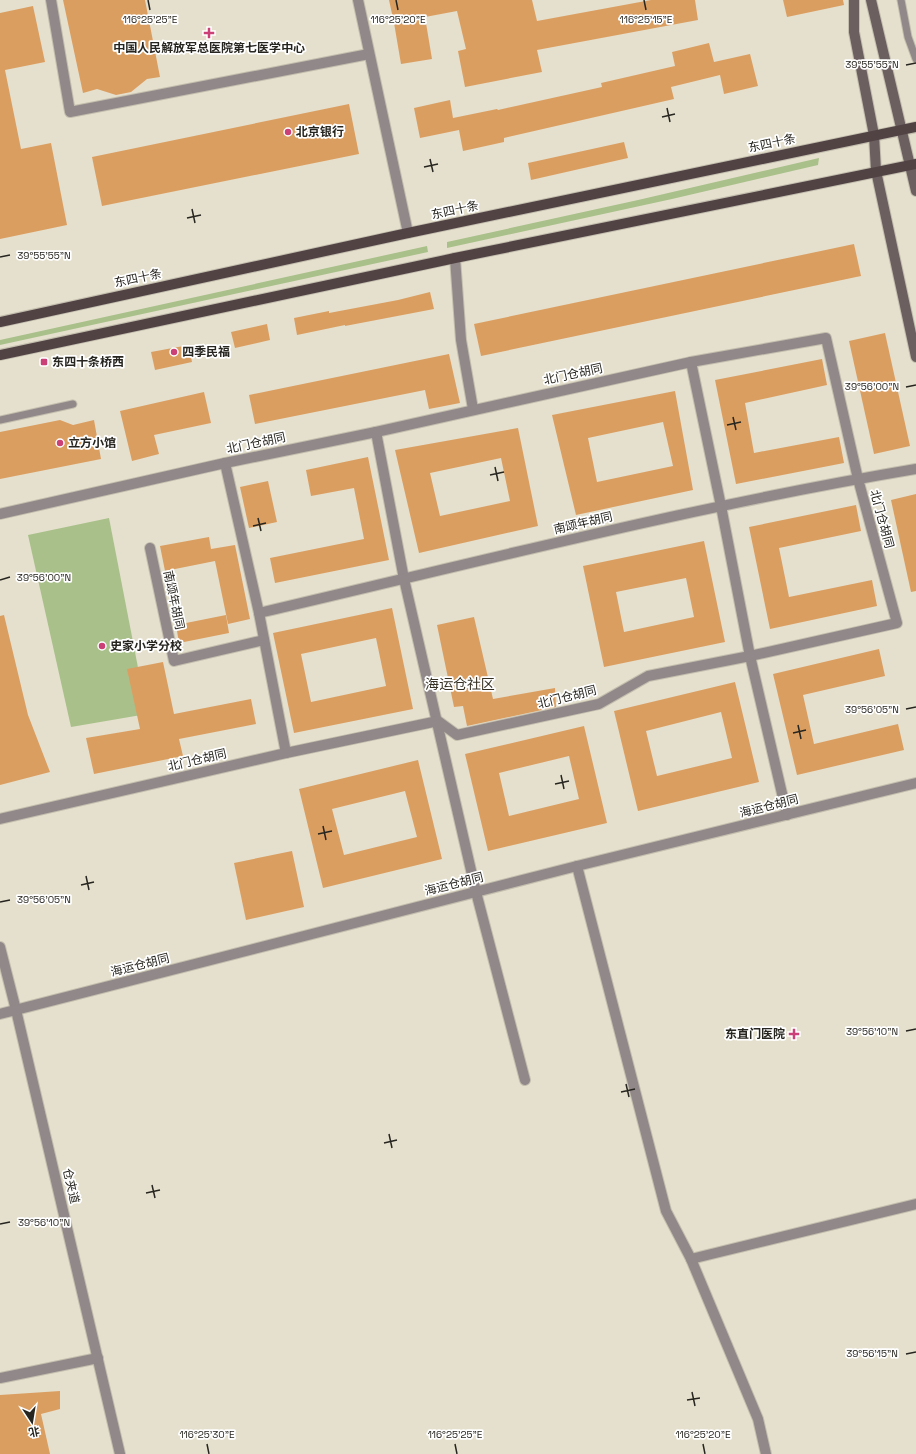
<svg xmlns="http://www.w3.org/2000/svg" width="916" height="1454" viewBox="0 0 916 1454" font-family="'Space Grotesk','Noto Sans SC',sans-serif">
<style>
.green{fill:#a9c08a}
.building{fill:#db9e61;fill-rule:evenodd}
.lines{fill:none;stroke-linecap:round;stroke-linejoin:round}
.lane-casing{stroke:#c3beae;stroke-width:9}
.street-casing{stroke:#c3beae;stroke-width:12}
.secondary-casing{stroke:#c3beae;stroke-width:12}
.primary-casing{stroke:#c3beae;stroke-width:12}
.lane{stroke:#918889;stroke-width:7}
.street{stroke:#918889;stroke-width:10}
.secondary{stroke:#6c5f60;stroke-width:10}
.primary{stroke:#514244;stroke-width:10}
.ticks{fill:none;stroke:#27251f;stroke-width:1.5}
.poi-dot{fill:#cb4076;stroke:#fff;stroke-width:1.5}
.labels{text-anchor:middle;stroke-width:3.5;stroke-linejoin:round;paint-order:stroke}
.poi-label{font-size:12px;font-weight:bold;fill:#27251f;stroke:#fff;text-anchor:start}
.street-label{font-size:12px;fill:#27251f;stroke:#fff}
.quarter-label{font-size:14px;fill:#353022;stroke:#fff}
.ticks-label{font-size:10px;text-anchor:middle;fill:#27251f;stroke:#fff;stroke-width:3.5;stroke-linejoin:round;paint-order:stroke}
</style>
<rect width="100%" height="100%" fill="#e5e0cd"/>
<g class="green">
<polygon points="819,158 818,165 672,199 447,248 447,242 638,200"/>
<polygon points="427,246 428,252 0,345 0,340"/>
<polygon points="109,518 147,714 71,727 28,535"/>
</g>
<g class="building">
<polygon points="63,0 145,0 160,77 147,79 131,92 116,95 97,89 83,93"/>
<polygon points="389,0 532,0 537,21 651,0 695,0 698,20 537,50 542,72 465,87 458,51 466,49 457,11 425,17 432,59 401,64 394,23"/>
<polygon points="783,0 843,0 844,5 787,17"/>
<polygon points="33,6 45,62 5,70 21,149 51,143 67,225 0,239 0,13"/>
<polygon points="709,43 714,62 750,54 758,86 724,94 720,75 671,87 674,99 504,138 504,142 463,151 459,130 420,138 414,108 450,100 453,118 497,109 498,110 602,87 601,83 675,66 672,52"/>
<polygon points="349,104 359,154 102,206 92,157"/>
<polygon points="624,142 628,158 531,180 528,163"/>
<polygon points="854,244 861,276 481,356 474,324"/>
<polygon points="430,292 434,309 345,326 345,325 297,335 294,318 329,311 329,313 398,300"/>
<polygon points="267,324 270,340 235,348 231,332"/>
<polygon points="885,333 910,446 874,454 849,341"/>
<polygon points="189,345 192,362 155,370 151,352"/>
<polygon points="449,354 460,403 429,409 425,390 255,424 249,395"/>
<polygon points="822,359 827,385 745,403 754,453 839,437 844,463 736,484 715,380"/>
<path d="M675,391L693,490L576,515L552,415ZM663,422L673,466L597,482L588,438Z"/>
<polygon points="204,392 211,423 154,435 159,454 132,461 120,411"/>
<polygon points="60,420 73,425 94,420 101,459 0,479 0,432"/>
<path d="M518,428L538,526L419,553L395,450ZM501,458L510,501L440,516L430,473Z"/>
<polygon points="368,457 389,560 275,583 270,558 364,539 354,488 311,496 306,470"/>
<polygon points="268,481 277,522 249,528 240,487"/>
<polygon points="916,494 916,591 911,592 891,500"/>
<polygon points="856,505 861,531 779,548 789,597 872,580 877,606 770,629 749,527"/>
<polygon points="209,537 211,549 235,545 250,619 228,624 215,561 165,571 160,546"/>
<path d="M704,541L725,642L604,667L583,566ZM686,578L694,617L624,632L616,592Z"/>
<path d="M392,608L413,709L294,733L273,633ZM376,638L386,686L311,702L301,654Z"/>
<polygon points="4,615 28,715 50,772 0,785 0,616"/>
<polygon points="226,615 229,633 179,643 176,625"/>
<polygon points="474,617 493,699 555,688 556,707 467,726 463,706 454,707 437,625"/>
<polygon points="879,649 885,676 803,695 814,744 898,724 904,750 797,775 773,674"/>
<polygon points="163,662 174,714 251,699 256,724 179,739 183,756 94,774 86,738 140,729 127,669"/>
<path d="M735,682L759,782L638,811L614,711ZM721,712L732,758L657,776L646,731Z"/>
<path d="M584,726L607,823L488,851L465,754ZM569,756L579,799L509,816L499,773Z"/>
<path d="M418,760L442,859L323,888L299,789ZM405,791L417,837L344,855L332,809Z"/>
<polygon points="292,851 304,907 246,920 234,863"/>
<polygon points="60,1391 60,1409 41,1414 50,1454 0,1454 0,1395"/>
</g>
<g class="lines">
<g class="lane-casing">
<g id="lane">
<polyline points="901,0 908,37 916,59"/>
<polyline points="0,420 73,404"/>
</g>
</g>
<g class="street-casing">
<g id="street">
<polyline points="51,0 70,112 369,54"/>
<polyline points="358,0 408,233"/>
<polyline points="455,258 461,340 473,409"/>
<polyline points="691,362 721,506 750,656 787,815"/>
<polyline points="376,432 404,579 476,892 525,1080"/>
<polyline points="225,463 259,613 286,753"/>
<polyline points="0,514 225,463 376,432 691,362 826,338 858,479 897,623 750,656 648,676 599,704 457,735 438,721 286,753 0,819"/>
<polyline points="150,548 174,661 264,640"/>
<path d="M259,613C477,562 695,506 916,469"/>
<polyline points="577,866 666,1211 691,1259 758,1419 766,1454"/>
<polyline points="0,947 16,1010 120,1454"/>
<polyline points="0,1014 577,866 916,783"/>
<polyline points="691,1259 916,1204"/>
<polyline points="0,1378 98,1358"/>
</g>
</g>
<g class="secondary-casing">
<g id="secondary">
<polyline points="854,0 854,32 874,135 876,171 916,357"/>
<polyline points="871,0 916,191"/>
</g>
</g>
<g class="primary-casing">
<g id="primary">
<polyline points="0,322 408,233 916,127"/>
<polyline points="0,355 455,258 916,164"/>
</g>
</g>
<use href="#lane" class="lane"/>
<use href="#street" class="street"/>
<use href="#secondary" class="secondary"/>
<use href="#primary" class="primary"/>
</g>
<path class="ticks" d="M148,0L150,10M396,0L398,10M644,0L646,10M906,65L916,63M667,108L670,122M662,117L675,114M430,159L433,172M424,167L438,164M192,209L195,223M187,218L201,215M0,257L10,255M906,387L916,385M733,417L736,430M727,425L741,422M495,467L498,481M490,475L504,472M258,518L261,531M253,526L266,523M0,580L10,577M906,709L916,707M798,725L801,739M793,733L806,730M561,775L564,789M555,784L569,781M323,826L326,840M318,834L332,831M86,876L89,890M81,885L94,882M0,902L10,900M906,1031L916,1029M626,1084L629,1097M621,1092L635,1089M389,1134L392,1148M384,1143L397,1140M152,1185L155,1198M146,1193L160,1190M0,1224L10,1222M906,1354L916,1352M692,1392L695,1406M687,1400L700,1398M207,1444L209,1454M455,1444L457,1454M703,1444L705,1454"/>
<g class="poi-dot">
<path d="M207 27h4v4h4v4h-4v4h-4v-4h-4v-4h4z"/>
<circle cx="288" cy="132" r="4"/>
<circle cx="174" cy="352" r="4"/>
<rect x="40" y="358" width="8" height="8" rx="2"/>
<circle cx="60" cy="443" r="4"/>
<circle cx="102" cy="646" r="4"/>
<path d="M792 1028h4v4h4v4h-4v4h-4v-4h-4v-4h4z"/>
</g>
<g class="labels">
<g class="poi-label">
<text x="209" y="52" text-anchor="middle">中国人民解放军总医院第七医学中心</text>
<text x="296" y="136">北京银行</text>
<text x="182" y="356">四季民福</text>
<text x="52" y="366">东四十条桥西</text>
<text x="68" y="447">立方小馆</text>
<text x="110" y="650">史家小学分校</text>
<text x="785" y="1038" text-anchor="end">东直门医院</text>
</g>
<g class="street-label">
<text transform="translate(772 143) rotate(-12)" y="4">东四十条</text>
<text transform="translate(455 210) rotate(-12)" y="4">东四十条</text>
<text transform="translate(138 278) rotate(-12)" y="4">东四十条</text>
<text transform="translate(573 374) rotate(-12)" y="4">北门仓胡同</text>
<text transform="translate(256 443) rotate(-12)" y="4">北门仓胡同</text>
<text transform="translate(882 519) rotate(75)" y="4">北门仓胡同</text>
<text transform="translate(583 523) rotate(-13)" y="4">南颂年胡同</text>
<text transform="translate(174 600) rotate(78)" y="4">南颂年胡同</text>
<text transform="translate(567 697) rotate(-14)" y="4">北门仓胡同</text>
<text transform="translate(197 760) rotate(-13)" y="4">北门仓胡同</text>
<text transform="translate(769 806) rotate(-14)" y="4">海运仓胡同</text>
<text transform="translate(454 884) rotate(-14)" y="4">海运仓胡同</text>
<text transform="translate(140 965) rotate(-14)" y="4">海运仓胡同</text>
<text transform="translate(71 1186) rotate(77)" y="4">仓夹道</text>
</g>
<g class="quarter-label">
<text x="460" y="689">海运仓社区</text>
</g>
</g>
<g class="ticks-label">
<text x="150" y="23">116°25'25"E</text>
<text x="398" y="23">116°25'20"E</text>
<text x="646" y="23">116°25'15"E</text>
<text x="872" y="68">39°55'55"N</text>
<text x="44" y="259">39°55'55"N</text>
<text x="872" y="390">39°56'00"N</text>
<text x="44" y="581">39°56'00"N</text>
<text x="872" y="713">39°56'05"N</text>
<text x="44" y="903">39°56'05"N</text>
<text x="872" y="1035">39°56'10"N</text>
<text x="44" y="1226">39°56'10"N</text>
<text x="872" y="1357">39°56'15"N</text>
<text x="207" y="1438">116°25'30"E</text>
<text x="455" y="1438">116°25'25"E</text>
<text x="703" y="1438">116°25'20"E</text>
</g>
<g transform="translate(32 1422) rotate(168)" stroke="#ffffff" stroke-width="3" paint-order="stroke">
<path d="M0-3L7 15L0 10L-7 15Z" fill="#27251f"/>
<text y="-6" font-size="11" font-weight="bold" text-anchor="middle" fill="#27251f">北</text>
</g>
</svg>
